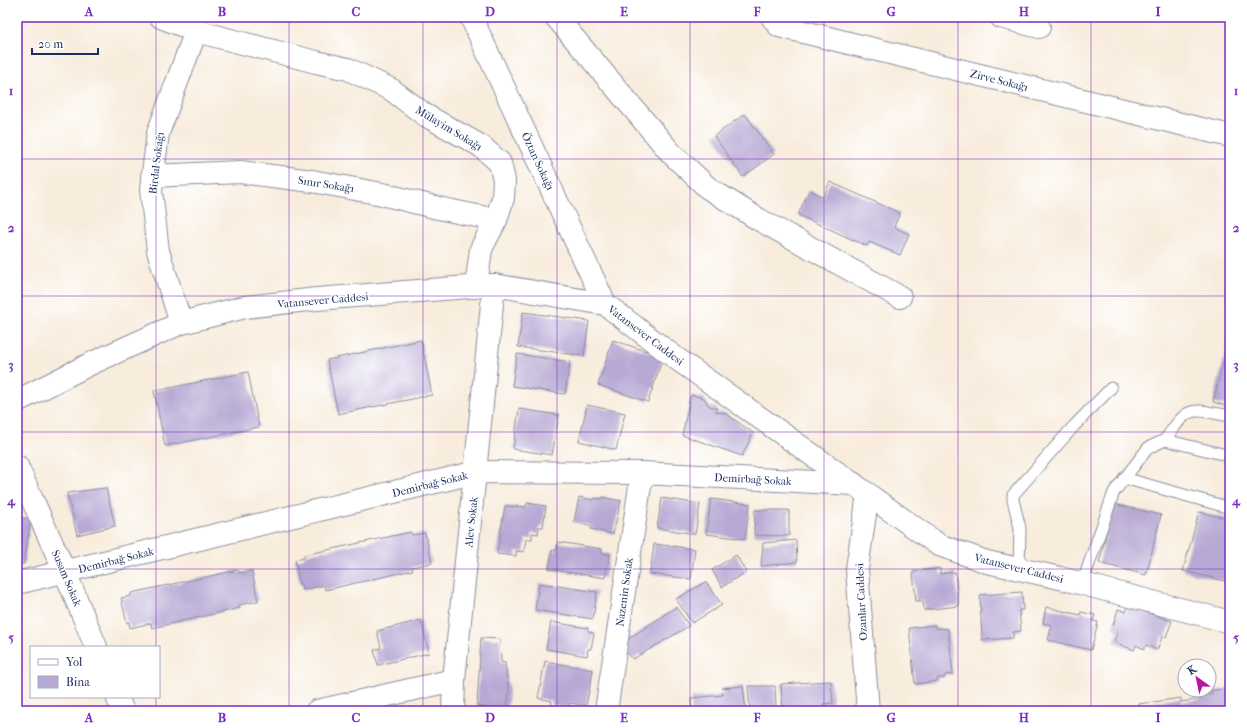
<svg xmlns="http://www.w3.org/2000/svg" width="1247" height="728" viewBox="0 0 1247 728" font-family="'IM FELL French Canon',serif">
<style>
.building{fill:#b7a9d4}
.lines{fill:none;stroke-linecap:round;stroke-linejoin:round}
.lane-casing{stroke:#8a8e9d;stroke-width:13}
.street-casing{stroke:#8a8e9d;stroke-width:24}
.secondary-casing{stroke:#8a8e9d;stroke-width:24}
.lane{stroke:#fff;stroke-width:11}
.street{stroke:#fff;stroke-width:22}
.secondary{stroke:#fff;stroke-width:22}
.grid{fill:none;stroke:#7b2cbf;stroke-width:1;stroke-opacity:0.55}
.labels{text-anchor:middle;stroke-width:3;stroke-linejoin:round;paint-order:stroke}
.street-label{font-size:11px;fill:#1b2f5e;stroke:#fff}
.neatline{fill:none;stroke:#7b2cbf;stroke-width:1.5}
.grid-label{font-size:13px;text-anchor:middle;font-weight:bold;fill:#7b2cbf}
</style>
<rect width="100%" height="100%" fill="#fff"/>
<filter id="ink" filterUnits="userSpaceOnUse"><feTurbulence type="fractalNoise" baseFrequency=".025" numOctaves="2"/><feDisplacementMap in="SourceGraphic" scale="8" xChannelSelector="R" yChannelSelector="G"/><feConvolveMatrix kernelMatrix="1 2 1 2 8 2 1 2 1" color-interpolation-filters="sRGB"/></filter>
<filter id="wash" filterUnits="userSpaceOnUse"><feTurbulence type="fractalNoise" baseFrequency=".012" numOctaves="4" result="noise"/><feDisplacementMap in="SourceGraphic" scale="16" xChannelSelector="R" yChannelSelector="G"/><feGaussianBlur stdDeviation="0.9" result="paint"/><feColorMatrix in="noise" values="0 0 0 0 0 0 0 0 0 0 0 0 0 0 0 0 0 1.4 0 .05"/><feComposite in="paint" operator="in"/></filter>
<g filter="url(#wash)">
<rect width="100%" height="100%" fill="#f8ecdc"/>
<g id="blocks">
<g class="building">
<polygon points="745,114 774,154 743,177 714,136"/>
<polygon points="830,182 900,213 894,227 909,234 900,255 869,242 867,246 798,215 809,190 823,197"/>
<polygon points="523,312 589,321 584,356 518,347"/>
<polygon points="421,340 432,395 338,414 327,360"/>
<polygon points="613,340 663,357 648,402 598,385"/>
<polygon points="1228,343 1230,343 1230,407 1213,402"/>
<polygon points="517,354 570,362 565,394 512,386"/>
<polygon points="248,372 259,427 165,446 154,391"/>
<polygon points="691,395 704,398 709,406 717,408 716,412 725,413 753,433 742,456 682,435"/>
<polygon points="587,405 625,413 616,450 579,441"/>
<polygon points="519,409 559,415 552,455 513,449"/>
<polygon points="106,488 115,526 77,535 67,493"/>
<polygon points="579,497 594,500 594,498 602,499 602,497 621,501 613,534 591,529 592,526 574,522"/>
<polygon points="662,498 700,504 695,534 657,528"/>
<polygon points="711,499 750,504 745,539 706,534"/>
<polygon points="527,503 546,506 543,527 539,527 538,534 532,533 532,539 526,539 524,552 516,551 516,556 497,554 505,506 526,507"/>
<polygon points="1114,504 1161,515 1146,575 1099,563"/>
<polygon points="755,510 789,510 789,536 754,535"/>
<polygon points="1199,512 1230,519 1230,582 1183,571"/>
<polygon points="17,517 31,519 24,564 17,563"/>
<polygon points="411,532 412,535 425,533 432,563 412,567 413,570 325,590 324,585 303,590 302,585 300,585 295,560 304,558 304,555"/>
<polygon points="796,540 797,562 761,566 763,543"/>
<polygon points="558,542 602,549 602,553 610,554 605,578 549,569 552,550 556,551"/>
<polygon points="654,544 695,549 691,579 650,574"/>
<polygon points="736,555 746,572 722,587 712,570"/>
<polygon points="940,568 940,574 955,572 959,606 924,610 923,601 916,601 913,572"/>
<polygon points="238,570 239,573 252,571 258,601 239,605 240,608 152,628 151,623 130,628 129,622 127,623 121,598 131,596 131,593"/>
<polygon points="706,582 722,605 692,623 676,599"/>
<polygon points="539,583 597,592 593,619 535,610"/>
<polygon points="1022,592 1023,610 1019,610 1021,631 1013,632 1013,638 982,640 980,595"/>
<polygon points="1128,606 1172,621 1166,637 1162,637 1157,650 1146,645 1144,649 1136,645 1134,650 1114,642 1118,631 1113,626 1118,609 1126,612"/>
<polygon points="676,607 689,626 633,659 619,645"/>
<polygon points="1046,607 1080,615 1081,612 1095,615 1093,621 1098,622 1091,650 1048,640 1052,625 1043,623"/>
<polygon points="421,620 429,653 378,665 374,650 381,648 377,631"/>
<polygon points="551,622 588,628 588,631 594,633 591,649 588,649 587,656 546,649"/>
<polygon points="935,625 935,628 948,629 953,674 945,675 944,678 938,678 937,681 915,684 909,628"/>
<polygon points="481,638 500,639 501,662 505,663 509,691 507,711 477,706"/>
<polygon points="545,661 593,670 586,706 570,703 569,708 551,705 552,701 538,698"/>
<polygon points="831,681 833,703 823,704 823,711 783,711 781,684"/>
<polygon points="743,686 746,711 692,711 691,698 723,695 722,688"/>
<polygon points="748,686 775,686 776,706 769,707 769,711 750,711"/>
<polygon points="1230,688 1230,711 1140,711 1139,704 1181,698 1181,702 1202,699 1201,696 1212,694 1211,691"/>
</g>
</g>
</g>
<g filter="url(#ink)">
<use href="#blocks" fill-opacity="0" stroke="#8a8e9d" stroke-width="1"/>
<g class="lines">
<g class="lane-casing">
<g id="lane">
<path d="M1165,440C1190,404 1189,409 1230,416"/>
<polyline points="1124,478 1230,508"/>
<polyline points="1019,569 1020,528 1013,500 1013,495 1074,426 1111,388"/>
<polyline points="1082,584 1114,492 1148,448 1165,440 1230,456"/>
</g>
</g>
<g class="street-casing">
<g id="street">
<polyline points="161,17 196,31 316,62 348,69 392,90 425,115 481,146 500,163 504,180 503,198 496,220 481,249 476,287"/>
<polyline points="556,17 671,153 708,188 758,219 900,297"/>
<polyline points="772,17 779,26 1230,136"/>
<polyline points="1001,17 1039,27"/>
<polyline points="152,176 240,172 312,181 382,194 438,208 496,220"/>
<polyline points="181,323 158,251 151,190 158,133 196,31"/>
<polyline points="17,466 65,572 96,647"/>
<polyline points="17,583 477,472 642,473 854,484"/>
<polyline points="117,697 123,711"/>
<polyline points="317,711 454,680"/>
<polyline points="453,711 454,680 494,285"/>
<polyline points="606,711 642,473"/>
</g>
</g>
<g class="secondary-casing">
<g id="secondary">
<polyline points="471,17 605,304"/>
<polyline points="17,401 90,364 181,323 245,307 317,299 494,285 605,304 673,356 939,545 987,562 1060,578 1230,622"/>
<polyline points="868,494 857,569 868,711"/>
</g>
</g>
<use href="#lane" class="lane"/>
<use href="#street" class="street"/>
<use href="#secondary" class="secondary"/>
</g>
</g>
<path class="grid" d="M156,17V647M289,17V711M423,17V711M557,17V711M690,17V711M824,17V711M958,17V711M1091,17V711M17,159H1230M17,296H1230M17,432H1230M17,569H1230M156,697V711"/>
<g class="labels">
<g class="street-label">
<text transform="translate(999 80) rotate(14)" y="4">Zirve Sokağı</text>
<text transform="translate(449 128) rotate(31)" y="4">Mülayim Sokağı</text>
<text transform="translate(538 161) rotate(65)" y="4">Öztan Sokağı</text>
<text transform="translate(156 163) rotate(-83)" y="4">Birdal Sokağı</text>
<text transform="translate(326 184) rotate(9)" y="4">Sınır Sokağı</text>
<text transform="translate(323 300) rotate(-5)" y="4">Vatansever Caddesi</text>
<text transform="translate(646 335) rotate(37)" y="4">Vatansever Caddesi</text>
<text transform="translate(753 479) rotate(3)" y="4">Demirbağ Sokak</text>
<text transform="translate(430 484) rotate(-14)" y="4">Demirbağ Sokak</text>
<text transform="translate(471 522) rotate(-84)" y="4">Alev Sokak</text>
<text transform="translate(116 560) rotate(-14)" y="4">Demirbağ Sokak</text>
<text transform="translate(1019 568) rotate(14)" y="4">Vatansever Caddesi</text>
<text transform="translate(67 578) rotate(67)" y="4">Susam Sokak</text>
<text transform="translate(624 592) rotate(-82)" y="4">Nazenin Sokak</text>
<text transform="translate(861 602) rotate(-93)" y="4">Ozanlar Caddesi</text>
</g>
</g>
<rect width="1247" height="728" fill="none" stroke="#fff" stroke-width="44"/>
<rect x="30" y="646" width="130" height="52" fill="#ffffff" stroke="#a4acbf"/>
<rect x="38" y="659" width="20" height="6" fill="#ffffff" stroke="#a4acbf"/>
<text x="66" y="666" font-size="12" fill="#1b2f5e">Yol</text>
<rect x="38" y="676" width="20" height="12" fill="#b7a9d4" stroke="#a4acbf"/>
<text x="66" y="686" font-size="12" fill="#1b2f5e">Bina</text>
<g transform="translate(1197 678) rotate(327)"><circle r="19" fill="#ffffff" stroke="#a4acbf"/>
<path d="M0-3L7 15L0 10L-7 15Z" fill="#b5179e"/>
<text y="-6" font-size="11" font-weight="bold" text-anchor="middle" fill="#1b2f5e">K</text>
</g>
<path d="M32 48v6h66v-6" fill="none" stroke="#1b2f5e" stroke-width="2"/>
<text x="38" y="48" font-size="12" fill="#1b2f5e" stroke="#ffffff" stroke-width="3" paint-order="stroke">20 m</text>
<rect x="22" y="22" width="1203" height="684" class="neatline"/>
<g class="grid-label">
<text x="89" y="16">A</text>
<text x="222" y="16">B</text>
<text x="356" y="16">C</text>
<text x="490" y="16">D</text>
<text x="624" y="16">E</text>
<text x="757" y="16">F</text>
<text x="891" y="16">G</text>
<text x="1024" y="16">H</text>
<text x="1158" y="16">I</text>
<text x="11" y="95">1</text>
<text x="1236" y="95">1</text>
<text x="11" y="232">2</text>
<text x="1236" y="232">2</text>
<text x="11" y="369">3</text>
<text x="1236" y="369">3</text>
<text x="11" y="505">4</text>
<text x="1236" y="505">4</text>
<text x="11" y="642">5</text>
<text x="1236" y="642">5</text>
<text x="89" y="722">A</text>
<text x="222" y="722">B</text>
<text x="356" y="722">C</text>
<text x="490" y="722">D</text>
<text x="624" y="722">E</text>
<text x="757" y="722">F</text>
<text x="891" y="722">G</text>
<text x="1024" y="722">H</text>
<text x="1158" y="722">I</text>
</g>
</svg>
